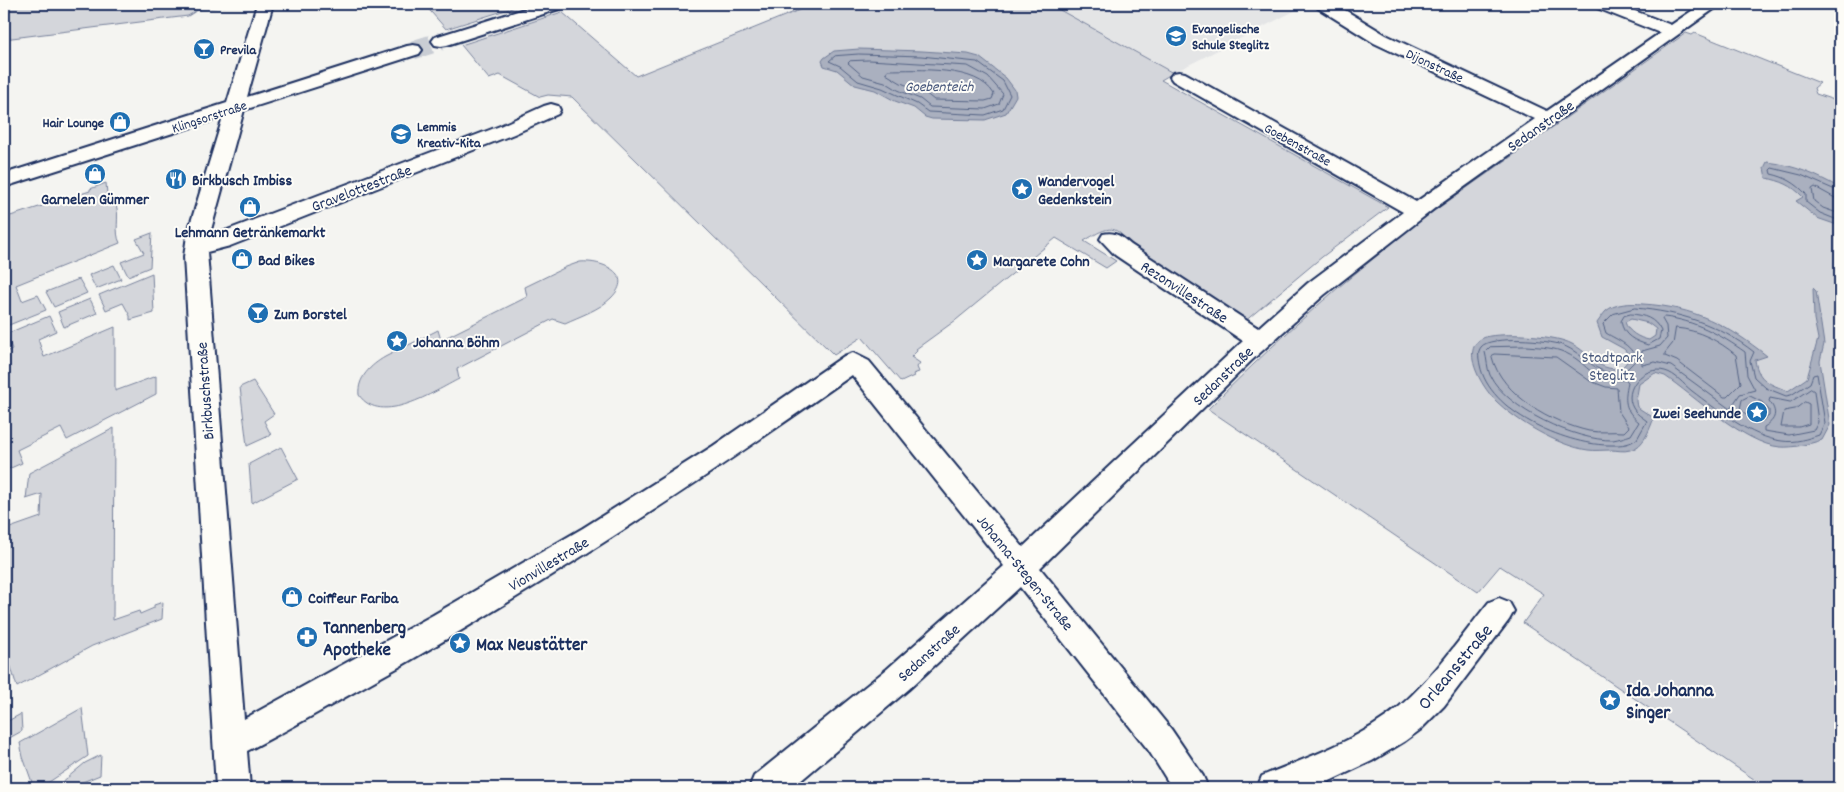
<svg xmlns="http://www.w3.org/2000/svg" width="1844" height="792" viewBox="0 0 1844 792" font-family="Dekko,sans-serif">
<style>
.built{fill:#e4e5e6}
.green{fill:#d4d6db;stroke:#78829c}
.water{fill:#aab0bf;stroke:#717c98;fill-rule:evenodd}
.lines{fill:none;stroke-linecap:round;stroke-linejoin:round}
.shore{stroke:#546385;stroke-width:1}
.minor-tunnel{stroke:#c9cdd4;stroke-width:19;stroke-dasharray:19 9;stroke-linecap:butt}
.minor-casing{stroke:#1b2f5e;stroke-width:4}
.minor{fill:#fdfcf7;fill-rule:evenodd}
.labels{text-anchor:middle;stroke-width:4;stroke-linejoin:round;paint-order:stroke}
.far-poi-label{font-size:14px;font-weight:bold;fill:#1b2f5e;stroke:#fdfcf7;text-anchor:start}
.far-street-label{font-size:14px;fill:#1b2f5e;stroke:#fdfcf7}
.far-water-label{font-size:15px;font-style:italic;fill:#46567b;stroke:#fdfcf7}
.street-label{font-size:16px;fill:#1b2f5e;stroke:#fdfcf7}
.poi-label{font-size:16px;font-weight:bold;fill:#1b2f5e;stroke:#fdfcf7;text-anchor:start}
.park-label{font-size:16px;fill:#49597d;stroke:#fdfcf7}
.near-poi-label{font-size:19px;font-weight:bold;fill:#1b2f5e;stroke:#fdfcf7;text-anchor:start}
.near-street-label{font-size:19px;fill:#1b2f5e;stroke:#fdfcf7}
</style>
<rect width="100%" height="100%" fill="#f4f4f1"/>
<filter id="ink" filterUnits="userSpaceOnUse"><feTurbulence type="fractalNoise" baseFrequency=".02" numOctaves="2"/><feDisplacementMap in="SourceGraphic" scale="10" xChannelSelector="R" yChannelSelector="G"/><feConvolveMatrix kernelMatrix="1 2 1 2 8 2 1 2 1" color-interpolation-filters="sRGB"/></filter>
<g filter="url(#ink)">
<polygon class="built" points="1049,4 1308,4 1173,73"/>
<g class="green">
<polygon points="4,4 236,4 199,9 188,16 4,39"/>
<polygon points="424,4 525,4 446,29"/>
<path d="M814,4H1049L1173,73L1161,80L1388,207L1322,257L1244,322L1129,246C1116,220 1104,229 1084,241L1116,261L1106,268L1056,238L956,320L916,349L917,351L911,357L920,363L917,367L919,372L913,374L914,376L901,382L862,337L834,355L572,97L548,95L540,97L500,75L489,79L461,45L562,12L636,76Z"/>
<path d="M1686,33L1692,35L1695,33L1820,83L1814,88L1816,94L1840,102V788H1767L1523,623L1544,594L1500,566L1478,592L1208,409C1265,352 1324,297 1388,247L1386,245Z"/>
<path d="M106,183L107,194L112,206L116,204C120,217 114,232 120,243L16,285L22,301L38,295L46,310L4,327V218L90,191V189Z"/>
<polygon points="152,233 150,267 128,276 121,262 144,253 136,239"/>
<path d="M580,262C602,260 636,274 611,298C599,310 580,316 565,323L553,319L457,369L459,379C435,391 381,427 359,395C357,378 371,365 385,357L438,330L441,340L527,297L525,287L566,267Z"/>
<polygon points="114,265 121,279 96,289 89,275"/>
<polygon points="152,273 154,313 130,320 130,316 123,303 106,310 99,295"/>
<polygon points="79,279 87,293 54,307 46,292"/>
<polygon points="90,299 97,313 64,327 58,312"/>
<polygon points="49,316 56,331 38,339 44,357 115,327 115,391 156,376 156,394 67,440 61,428 17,450 22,463 4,471 4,374 7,372 4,363 4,353 12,349 6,334"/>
<polygon points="253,381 274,414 264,421 271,435 247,446 240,387"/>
<polygon points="114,428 113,620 139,611 140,614 154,608 154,605 163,602 162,619 92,646 17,687 6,651 4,651 4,530 41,517 42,494 26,499 29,473"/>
<polygon points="281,447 298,479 252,503 249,464"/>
<polygon points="82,708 88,756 40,788 34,788 23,757 20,743"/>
<polygon points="21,714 22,731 4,741 4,723"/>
<polygon points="101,755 100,775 80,783 79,788 55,788 85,763"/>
</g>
<g class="water">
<polygon points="859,49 922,51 968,54 979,57 1006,78 1015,90 1016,96 1006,113 985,120 932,119 925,117 914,108 895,101 875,90 855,85 837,70 824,66 822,61 824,58 834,51"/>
<path d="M1767,162C1794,165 1817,175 1840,188V226L1817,218L1796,201L1803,197C1792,185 1781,181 1766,178L1764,168Z"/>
<path d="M1813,288L1816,291L1824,344L1820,361L1830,425L1822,440C1809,444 1794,448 1780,447C1745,444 1694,396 1665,376L1655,373L1639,384L1636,401L1637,407L1654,418C1649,430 1644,447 1630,450C1624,452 1616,450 1611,450C1603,450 1595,451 1588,450C1558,446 1516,421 1495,400C1481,386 1455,342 1490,336C1508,333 1556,335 1572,344C1592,354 1594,370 1621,369L1631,357L1624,349L1602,337L1597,323C1600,319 1603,314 1606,311C1615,303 1632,303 1643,304C1694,307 1728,325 1767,356L1755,360C1758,381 1770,384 1788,391L1807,378L1818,339L1814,319ZM1631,319L1648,323L1656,329L1655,336L1649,340C1639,338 1628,332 1625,322Z"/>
</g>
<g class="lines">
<g class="shore">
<polygon points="859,54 921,56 977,62 1003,81 1010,95 1003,109 985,115 928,112 917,104 882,88 858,81 840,66 829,61 835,56"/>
<polygon points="869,60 968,66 988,77 1003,94 999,104 985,109 930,107 920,99 898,90 885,82 863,76 848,63 850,61"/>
<path d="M888,70C918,70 977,65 994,94L992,99L985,101L934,100L924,92L901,83L886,74Z"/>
<path d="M1840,192L1801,175L1772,168L1770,170L1771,174C1785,177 1796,183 1806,194V202L1820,213L1840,221"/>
<polyline points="1840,198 1835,198 1815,187 1812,189 1814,201 1823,208 1840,214"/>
<path d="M1635,308C1680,312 1718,324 1754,352L1750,361L1754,377L1766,388L1786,396L1791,395L1810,383L1813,375L1817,374L1825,423L1819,435C1807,439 1795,443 1782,441C1752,438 1716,409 1692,391C1683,384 1676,374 1665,371C1644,365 1622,389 1633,408C1636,414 1642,417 1647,421L1637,439C1627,446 1618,445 1607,445C1565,444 1489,412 1480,365C1479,359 1477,352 1481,347C1490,335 1549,340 1562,345C1586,354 1593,375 1622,374L1635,361C1635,346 1617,340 1606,333L1603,324L1613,314Z"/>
<path d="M1631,314C1644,315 1655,318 1661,331L1659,339L1648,345C1635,341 1623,336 1621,321L1624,316Z"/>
<path d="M1664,317C1694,320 1721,335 1745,352L1747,375L1755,390L1740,394L1730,409L1671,366L1655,362L1642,365V351L1660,346L1667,338L1666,326L1662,319Z"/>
<path d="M1676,328C1699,330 1719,341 1736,355L1741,383L1727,397H1724L1677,361L1665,356V353L1673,343Z"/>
<path d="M1526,346C1537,347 1550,347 1561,351C1591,362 1585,381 1626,380L1628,382C1624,400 1624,410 1639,422L1631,435C1625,437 1619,439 1613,440C1576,441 1506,409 1490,375C1487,368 1487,359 1485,352L1490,347Z"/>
<path d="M1494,354L1556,357L1590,381L1606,387L1617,388L1619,412L1629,427L1624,432C1613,431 1600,433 1589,431C1553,423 1501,395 1492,357Z"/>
<path d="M1811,389L1814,391L1818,422L1814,430L1789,435L1764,431V427C1776,420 1778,412 1769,401L1770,398L1790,402Z"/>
<polygon points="1750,396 1762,402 1769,410 1769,416 1764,420 1753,420 1740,409 1742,400"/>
<polygon points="1805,402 1809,404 1809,424 1799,427 1781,427 1784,411 1795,409"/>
</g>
<polyline class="minor-tunnel" points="413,50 441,41"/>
<g class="minor-casing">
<g id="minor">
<path d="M257,4H273L247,97L407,46L413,45L419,46L422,50L419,54L244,110L209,237L500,126L544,106L551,104L558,106L560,110L558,114L514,134L230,246L207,252L244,719L433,615L583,528L713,446L844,356L853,353L869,361L1023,547L1243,341L1115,255L1100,239L1103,234C1116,231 1122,237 1131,245L1258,328L1308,283L1403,212L1173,81L1170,77L1173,73L1179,72L1185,73L1416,202L1535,119L1374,43L1318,8L1316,4H1335L1386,35L1547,111L1660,33L1597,8L1595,4H1617L1671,25L1702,4H1721L1435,208L1324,295L1251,361L1040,568L1171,729L1203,776L1208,788H1172L1149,751L1020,587L909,689L792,788H749L754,776L887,669L1004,566L852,375C705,479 555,577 399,667C348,695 298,725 247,751L250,788H216L184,257L187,235L223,117L4,187V174L227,103Z"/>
<polygon points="540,4 564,4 562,8 447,45 441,46 435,45 432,41 435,37"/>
<path d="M1499,598L1509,602L1514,611L1509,620L1444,706L1420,730L1405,741L1372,761L1315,788H1257L1262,776C1309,757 1359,740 1399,707C1434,677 1460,638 1489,602Z"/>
</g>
</g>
<use href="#minor" class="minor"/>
</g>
</g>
<defs>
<g id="school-disc" transform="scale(1.125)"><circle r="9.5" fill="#1f6fb2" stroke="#fdfcf7"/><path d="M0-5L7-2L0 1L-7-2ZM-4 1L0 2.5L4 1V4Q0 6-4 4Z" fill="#fff"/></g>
<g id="bar-disc" transform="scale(1.125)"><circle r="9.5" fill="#1f6fb2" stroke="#fdfcf7"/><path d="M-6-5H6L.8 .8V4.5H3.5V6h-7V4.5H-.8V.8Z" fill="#fff"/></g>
<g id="shop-disc" transform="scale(1.125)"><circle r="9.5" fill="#1f6fb2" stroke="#fdfcf7"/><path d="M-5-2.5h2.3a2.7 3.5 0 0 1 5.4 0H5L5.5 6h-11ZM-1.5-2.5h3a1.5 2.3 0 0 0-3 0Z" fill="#fff"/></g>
<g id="restaurant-disc" transform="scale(1.125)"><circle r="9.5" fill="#1f6fb2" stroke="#fdfcf7"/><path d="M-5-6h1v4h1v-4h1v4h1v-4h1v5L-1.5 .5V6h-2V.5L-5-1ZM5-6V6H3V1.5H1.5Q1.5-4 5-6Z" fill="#fff"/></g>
<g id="sight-disc" transform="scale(1.125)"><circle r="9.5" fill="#1f6fb2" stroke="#fdfcf7"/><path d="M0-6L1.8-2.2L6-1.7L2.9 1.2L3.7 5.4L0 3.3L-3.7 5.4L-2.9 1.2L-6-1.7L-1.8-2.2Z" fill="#fff"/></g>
<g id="pharmacy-disc" transform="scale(1.125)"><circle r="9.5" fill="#1f6fb2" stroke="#fdfcf7"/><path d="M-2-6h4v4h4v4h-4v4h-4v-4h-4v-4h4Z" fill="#fff"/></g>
</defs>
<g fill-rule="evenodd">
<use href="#school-disc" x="1176" y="36"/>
<use href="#bar-disc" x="204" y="49"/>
<use href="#shop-disc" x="120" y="122"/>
<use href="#school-disc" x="401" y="134"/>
<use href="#shop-disc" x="95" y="174"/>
<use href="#restaurant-disc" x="176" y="179"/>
<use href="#sight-disc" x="1022" y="189"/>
<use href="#shop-disc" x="250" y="207"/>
<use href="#shop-disc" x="242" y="259"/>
<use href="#sight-disc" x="977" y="260"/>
<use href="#bar-disc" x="258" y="313"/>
<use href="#sight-disc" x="397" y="341"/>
<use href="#sight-disc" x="1757" y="412"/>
<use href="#shop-disc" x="292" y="597"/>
<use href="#pharmacy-disc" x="307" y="637"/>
<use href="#sight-disc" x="460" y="643"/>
<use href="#sight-disc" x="1610" y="700"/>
</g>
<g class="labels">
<g class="far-poi-label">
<text x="1192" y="33">Evangelische<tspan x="1192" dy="16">Schule Steglitz</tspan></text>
<text x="220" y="54">Previla</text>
<text x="104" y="127" text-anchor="end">Hair Lounge</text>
<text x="417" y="131">Lemmis<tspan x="417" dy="16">Kreativ-Kita</tspan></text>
</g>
<g class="far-street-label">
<text transform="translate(1435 65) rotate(25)" y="5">Dijonstraße</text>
<text transform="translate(209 116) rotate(-18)" y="5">Klingsorstraße</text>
<text transform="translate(1298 144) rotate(29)" y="5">Goebenstraße</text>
</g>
<g class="far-water-label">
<text x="939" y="91">Goebenteich</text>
</g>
<g class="street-label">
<text transform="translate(1540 125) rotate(-35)" y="6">Sedanstraße</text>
<text transform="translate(361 187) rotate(-21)" y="6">Gravelottestraße</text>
<text transform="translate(1185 291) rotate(33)" y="6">Rezonvillestraße</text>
<text transform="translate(1222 375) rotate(-44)" y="6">Sedanstraße</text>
<text transform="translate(204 391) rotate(-94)" y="6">Birkbuschstraße</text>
<text transform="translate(548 563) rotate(-31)" y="6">Vionvillestraße</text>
<text transform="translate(1026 572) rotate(51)" y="6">Johanna-Stegen-Straße</text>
<text transform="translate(928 652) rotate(-42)" y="6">Sedanstraße</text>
</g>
<g class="poi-label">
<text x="192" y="185">Birkbusch Imbiss</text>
<text x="1038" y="186">Wandervogel<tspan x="1038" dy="18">Gedenkstein</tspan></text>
<text x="95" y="204" text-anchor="middle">Garnelen Gümmer</text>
<text x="250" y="237" text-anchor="middle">Lehmann Getränkemarkt</text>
<text x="258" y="265">Bad Bikes</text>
<text x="993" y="266">Margarete Cohn</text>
<text x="274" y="319">Zum Borstel</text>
<text x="413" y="347">Johanna Böhm</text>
<text x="1741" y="418" text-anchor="end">Zwei Seehunde</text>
<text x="308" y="603">Coiffeur Fariba</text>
</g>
<g class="park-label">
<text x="1612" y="362">Stadtpark<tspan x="1612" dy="18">Steglitz</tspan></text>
</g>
<g class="near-poi-label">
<text x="323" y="633">Tannenberg<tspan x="323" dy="22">Apotheke</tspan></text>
<text x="476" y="650">Max Neustätter</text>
<text x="1626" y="696">Ida Johanna<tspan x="1626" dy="22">Singer</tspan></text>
</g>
<g class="near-street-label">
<text transform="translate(1454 666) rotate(-50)" y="7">Orleansstraße</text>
</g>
</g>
<rect width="1844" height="792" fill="none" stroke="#fdfcf7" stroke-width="20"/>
<rect x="10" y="10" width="1824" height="772" fill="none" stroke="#1b2f5e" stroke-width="2" filter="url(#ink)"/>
</svg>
